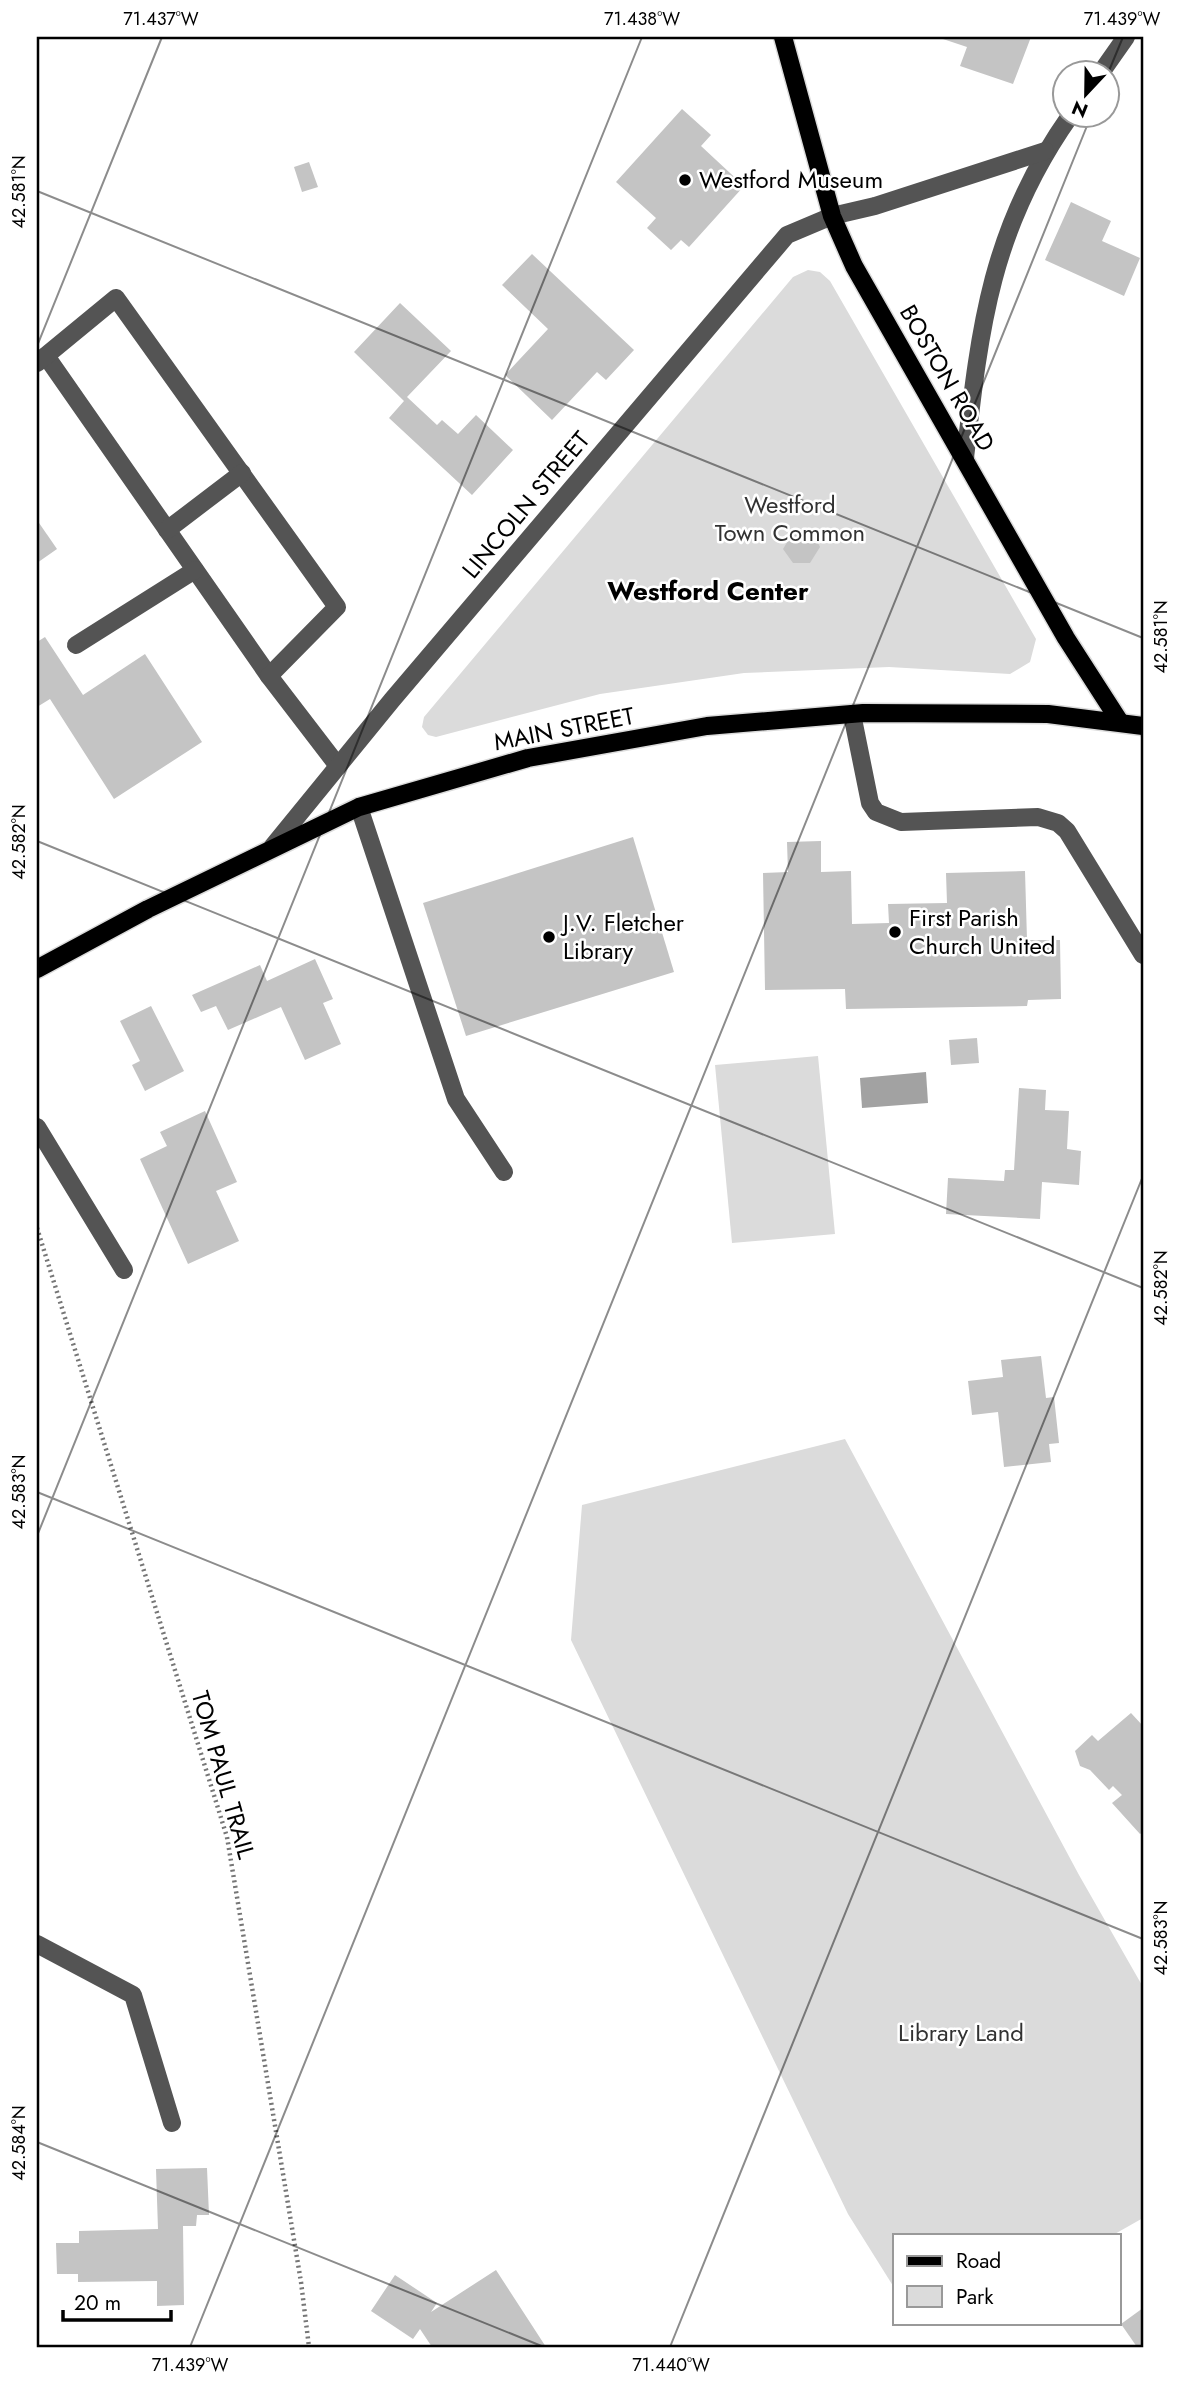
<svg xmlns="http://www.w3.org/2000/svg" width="1180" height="2384" viewBox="0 0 1180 2384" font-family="Jost,sans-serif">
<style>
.green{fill:#dbdbdb}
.water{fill:#a2a2a2}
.building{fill:#c4c4c4}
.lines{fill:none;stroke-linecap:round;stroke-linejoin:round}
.major-casing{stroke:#dbdbdb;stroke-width:21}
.path{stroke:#767676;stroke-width:4.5;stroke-dasharray:2 3.5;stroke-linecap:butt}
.minor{stroke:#545454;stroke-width:18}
.major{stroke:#000;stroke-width:18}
.ticks{fill:none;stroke:#000;stroke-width:2;stroke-opacity:0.45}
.poi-dot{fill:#000;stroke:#fff;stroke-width:2.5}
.labels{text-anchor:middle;stroke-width:5;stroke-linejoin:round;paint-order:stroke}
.poi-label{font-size:24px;fill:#000;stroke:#fff;text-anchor:start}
.street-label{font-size:24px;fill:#000;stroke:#fff}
.park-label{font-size:24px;fill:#323232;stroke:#fff}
.neighbourhood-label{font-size:26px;font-weight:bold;fill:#000;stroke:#fff}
.neatline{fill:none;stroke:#000;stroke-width:2.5}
.ticks-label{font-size:18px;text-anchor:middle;fill:#000}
</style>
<rect width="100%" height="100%" fill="#fff"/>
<g class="green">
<polygon points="808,270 820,272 830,281 1036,639 1030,662 1010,674 889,667 744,673 600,694 436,737 428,735 422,727 424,717 793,277"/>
<polygon points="818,1056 835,1234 732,1243 715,1065"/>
<polygon points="845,1439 1079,1875 1143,1987 1143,2218 1113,2235 895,2235 895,2289 848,2214 571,1640 582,1505"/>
</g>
<polygon class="water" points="926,1072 928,1103 862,1108 860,1078"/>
<g class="building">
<polygon points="937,37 1031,37 1013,84 960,66 967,47"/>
<polygon points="682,109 711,135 701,146 744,186 689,247 681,240 671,250 647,228 656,218 616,182"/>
<polygon points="309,162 318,187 302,192 294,167"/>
<polygon points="1071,202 1111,221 1102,241 1140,258 1124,296 1045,260"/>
<polygon points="532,254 634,350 606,380 597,372 552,420 505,375 548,329 502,285"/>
<polygon points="400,303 451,351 407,397 437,425 442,420 458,434 476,415 513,450 472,495 389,418 404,401 354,352"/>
<polygon points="37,520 57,549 37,563"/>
<polygon points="794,531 812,531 820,547 810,563 793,563 783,549"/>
<polygon points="45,637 83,695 145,654 202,742 114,799 50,699 37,707 37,642"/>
<polygon points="633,837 674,972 466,1036 423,903"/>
<polygon points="821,841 821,872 851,871 852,924 889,923 888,904 947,903 946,873 1025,871 1027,940 1060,940 1061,999 1028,1000 1027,1006 846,1009 845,989 765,990 763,873 788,872 787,842"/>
<polygon points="315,959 333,999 323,1003 341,1044 305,1060 281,1007 228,1030 216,1006 201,1012 192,995 260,965 267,981"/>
<polygon points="151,1006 184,1071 145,1091 132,1065 140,1061 120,1021"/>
<polygon points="977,1038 979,1063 951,1065 949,1040"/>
<polygon points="1019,1088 1046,1090 1045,1110 1069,1111 1067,1149 1081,1151 1079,1185 1042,1182 1040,1219 946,1214 948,1178 1004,1181 1005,1170 1014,1170"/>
<polygon points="205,1111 237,1182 216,1191 239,1241 188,1264 140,1159 167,1146 160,1132"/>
<polygon points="1041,1356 1046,1398 1054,1397 1059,1443 1049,1444 1051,1462 1004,1467 998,1412 972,1415 968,1381 1003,1377 1001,1360"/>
<polygon points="1131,1713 1143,1726 1143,1832 1140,1834 1112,1803 1122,1795 1113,1786 1109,1790 1090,1770 1080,1766 1075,1751 1092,1735 1098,1741"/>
<polygon points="207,2168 209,2215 197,2215 196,2226 183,2226 184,2305 157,2306 157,2281 78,2282 78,2274 57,2274 56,2243 79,2243 79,2231 158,2229 156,2169"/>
<polygon points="496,2270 546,2347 432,2347 420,2329 413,2339 371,2311 395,2275 437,2303 431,2312"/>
<polygon points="1143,2308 1143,2347 1137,2347 1121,2324"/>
</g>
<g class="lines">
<g class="major-casing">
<g id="major">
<polyline points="783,37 832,216 854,266 1066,638 1120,722"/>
<polyline points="37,969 148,909 359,807 528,758 707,726 863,713 1048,714 1143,726"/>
</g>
</g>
<polyline class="path" points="37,1228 227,1837 301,2282 309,2347"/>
<g class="minor">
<polyline points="1100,74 1126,37"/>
<polyline points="46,356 269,676"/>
<polyline points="37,363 116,298 337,607 269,676 338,766"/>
<path d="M965,458C980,326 991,228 1070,116"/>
<polyline points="167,530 242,473"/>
<polyline points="76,645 195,570"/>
<polyline points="852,714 870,803 876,812 901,822 1038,817 1058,823 1067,831 1143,955"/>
<polyline points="359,807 456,1099 504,1172"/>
<polyline points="273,846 392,700 787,235 832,216 875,206 1045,151"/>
<polyline points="37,1127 124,1270"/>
<polyline points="37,1944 133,1995 172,2123"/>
</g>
<use href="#major" class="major"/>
</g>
<path class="ticks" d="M1106,78L1123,37M37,191L1143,638M37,346L162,37M37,841L1143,1288M37,1492L1143,1939M37,1536L642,37M37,2142L544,2347M190,2347L1091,116M670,2347L1143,1176"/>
<g class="poi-dot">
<circle cx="685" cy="180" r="7"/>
<circle cx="895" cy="932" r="7"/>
<circle cx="549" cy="937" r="7"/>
</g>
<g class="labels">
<g class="poi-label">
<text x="699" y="188">Westford Museum</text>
<text x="909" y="926">First Parish<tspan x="909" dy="28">Church United</tspan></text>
<text x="563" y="931">J.V. Fletcher<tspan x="563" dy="28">Library</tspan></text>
</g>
<g class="street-label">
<text transform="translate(947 378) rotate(60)" y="8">BOSTON ROAD</text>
<text transform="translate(526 505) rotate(-50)" y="8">LINCOLN STREET</text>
<text transform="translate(564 729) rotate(-11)" y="8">MAIN STREET</text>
<text transform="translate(223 1775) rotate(74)" y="8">TOM PAUL TRAIL</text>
</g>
<g class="park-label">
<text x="790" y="513">Westford<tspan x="790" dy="28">Town Common</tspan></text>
<text x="961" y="2041">Library Land</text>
</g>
<g class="neighbourhood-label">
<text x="708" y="600">Westford Center</text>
</g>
</g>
<rect width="1180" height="2384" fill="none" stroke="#ffffff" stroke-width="77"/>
<rect x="893" y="2234" width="228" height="91" fill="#ffffff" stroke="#999999" stroke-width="2"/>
<rect x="907" y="2256" width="35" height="10" fill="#000000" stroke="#999999" stroke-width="2"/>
<text x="956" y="2268" font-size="21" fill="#000000">Road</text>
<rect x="907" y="2286" width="35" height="21" fill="#dbdbdb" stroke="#999999" stroke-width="2"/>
<text x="956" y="2304" font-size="21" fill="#000000">Park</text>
<g transform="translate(1086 94) rotate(202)"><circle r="33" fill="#ffffff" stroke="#999999" stroke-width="2"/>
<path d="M0-5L12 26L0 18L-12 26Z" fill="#000000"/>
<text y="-10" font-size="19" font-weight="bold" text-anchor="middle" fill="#000000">N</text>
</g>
<path d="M63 2310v10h108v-10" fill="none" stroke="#000000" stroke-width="3.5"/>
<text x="74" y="2310" font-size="21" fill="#000000" stroke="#ffffff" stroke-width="5" paint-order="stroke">20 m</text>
<rect x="38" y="38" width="1104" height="2308" class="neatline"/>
<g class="ticks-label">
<text x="161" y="25">71.437°W</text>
<text x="642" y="25">71.438°W</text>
<text x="1122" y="25">71.439°W</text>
<text transform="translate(19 192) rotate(-90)" y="6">42.581°N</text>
<text transform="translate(1161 637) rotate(-90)" y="6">42.581°N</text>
<text transform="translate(19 842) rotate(-90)" y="6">42.582°N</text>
<text transform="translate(1161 1288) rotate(-90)" y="6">42.582°N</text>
<text transform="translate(19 1492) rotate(-90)" y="6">42.583°N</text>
<text transform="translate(1161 1938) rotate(-90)" y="6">42.583°N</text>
<text transform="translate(19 2143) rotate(-90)" y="6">42.584°N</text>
<text x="190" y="2371">71.439°W</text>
<text x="671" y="2371">71.440°W</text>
</g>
</svg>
